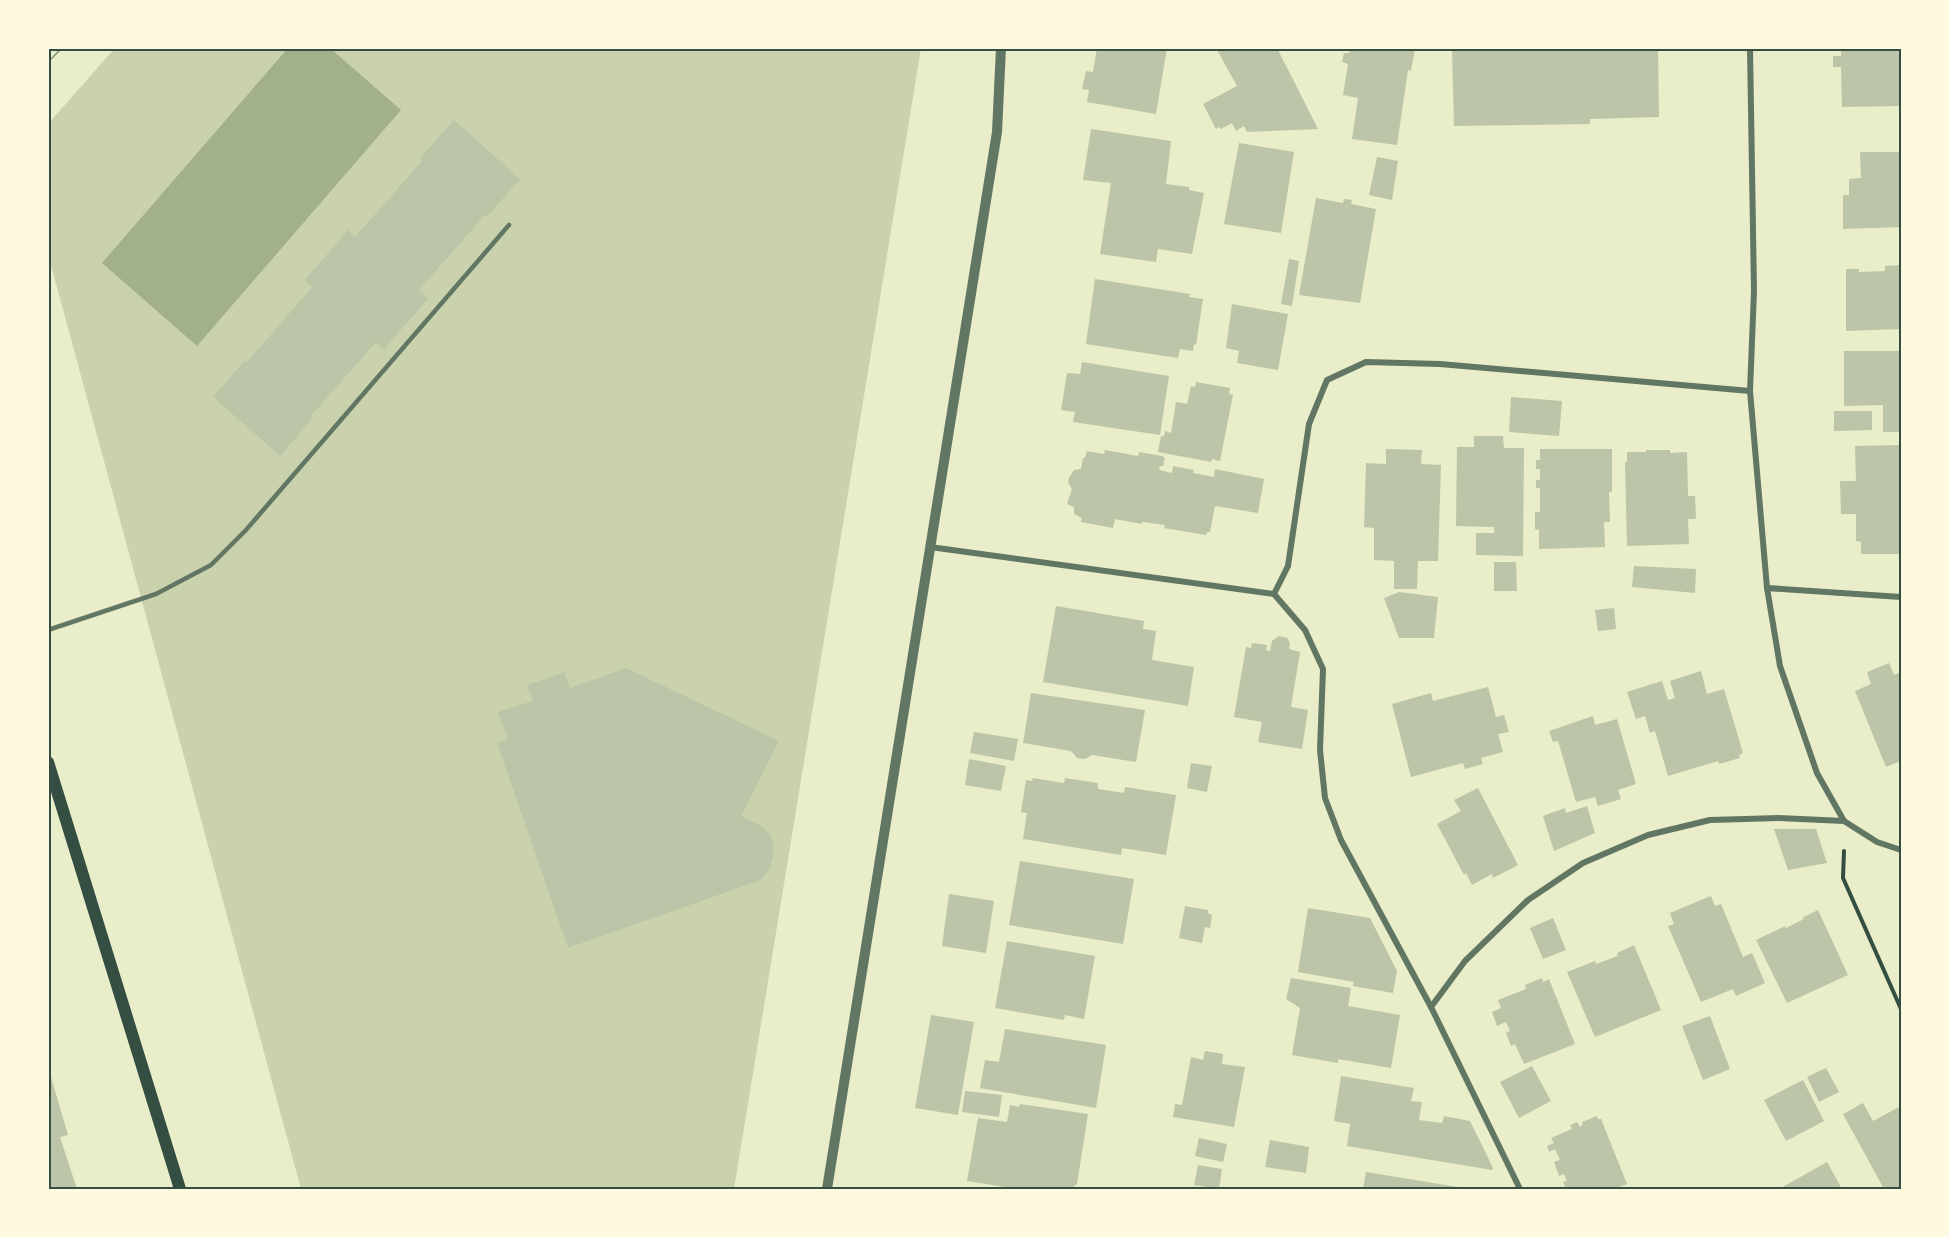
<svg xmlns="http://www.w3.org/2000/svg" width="1949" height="1237" viewBox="0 0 1949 1237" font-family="'Space Grotesk',sans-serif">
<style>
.green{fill:#cad2ad}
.water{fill:#a3b18a}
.building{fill:#bcc5a7}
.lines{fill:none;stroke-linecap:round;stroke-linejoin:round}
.path{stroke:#344e41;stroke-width:4}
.service{stroke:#617663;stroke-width:4.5}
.minor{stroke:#617663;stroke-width:6}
.tertiary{stroke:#617663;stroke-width:10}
.secondary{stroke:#344e41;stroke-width:12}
.tram{stroke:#7c8e77;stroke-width:1.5}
.neatline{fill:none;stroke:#344e41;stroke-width:2}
</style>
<rect width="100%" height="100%" fill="#e9edc9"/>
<polygon class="green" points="115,48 921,48 734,1189 301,1189 48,254 48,124"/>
<polygon class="water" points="288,48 330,48 401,110 197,346 102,263"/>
<g class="building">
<polygon points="1097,48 1150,48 1155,50 1155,48 1167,48 1156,114 1087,102 1089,90 1082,89 1086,71 1093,72"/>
<polygon points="1216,48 1277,48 1318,129 1247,132 1244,126 1236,131 1232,123 1221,129 1219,127 1216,129 1203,104 1237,86"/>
<polygon points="1350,48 1415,48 1411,71 1408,70 1397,145 1352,139 1358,98 1343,95 1348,64 1342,62 1344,53 1349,53"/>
<polygon points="1452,48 1658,48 1659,117 1590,119 1590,124 1454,126"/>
<polygon points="1841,48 1901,48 1901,106 1842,107 1841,67 1833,67 1833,56 1841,56"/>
<polygon points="454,120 520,179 487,217 485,215 419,290 428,299 384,349 376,342 311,416 313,418 280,456 213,397 245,360 247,362 312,287 305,280 348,230 355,237 422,161 420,158"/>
<polygon points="1091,129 1171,141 1166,184 1189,187 1189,190 1204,193 1192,254 1158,249 1156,262 1100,254 1111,183 1083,180"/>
<polygon points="1239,143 1294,152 1281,233 1224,224"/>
<polygon points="1860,152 1901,152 1901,227 1843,229 1843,195 1849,195 1849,179 1861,178"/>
<polygon points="1377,157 1398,161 1392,200 1369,195"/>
<polygon points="1316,198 1343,203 1344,199 1352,200 1351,204 1376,209 1360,303 1299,295"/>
<polygon points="1289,259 1299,261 1292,306 1281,304"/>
<polygon points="1901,265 1901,329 1846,331 1846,269 1859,269 1859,272 1885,271 1885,266"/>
<polygon points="1095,279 1190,294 1189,297 1203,299 1196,345 1194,344 1193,351 1180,349 1178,358 1086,344"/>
<polygon points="1232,304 1288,314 1278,370 1237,363 1239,351 1226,348"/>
<polygon points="1844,351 1901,351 1901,432 1883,432 1883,405 1844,406"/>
<polygon points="1082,362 1169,376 1160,435 1073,422 1075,412 1061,410 1067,373 1080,374"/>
<polygon points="1196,382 1230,388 1229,394 1233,395 1220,461 1212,459 1211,462 1158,452 1161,436 1164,436 1165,431 1171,433 1176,402 1187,404 1191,386 1195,387"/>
<polygon points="1511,397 1562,401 1559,436 1509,432"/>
<polygon points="1834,411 1872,411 1872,430 1834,431"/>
<polygon points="1474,436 1503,436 1504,448 1524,448 1523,556 1476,555 1476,533 1494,533 1494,527 1456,526 1457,447 1474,447"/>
<polygon points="1901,445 1901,554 1861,554 1861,542 1856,541 1856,514 1841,514 1840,481 1856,481 1855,446"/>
<polygon points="1386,449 1422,450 1421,464 1441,465 1438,561 1418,561 1417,589 1394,589 1394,561 1374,560 1374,528 1364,527 1366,463 1386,464"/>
<polygon points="1540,449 1612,449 1612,492 1609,492 1610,522 1604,522 1605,547 1539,549 1539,530 1535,529 1535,512 1540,512 1540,488 1536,488 1536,480 1540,480 1540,469 1536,469 1536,460 1540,460"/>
<polygon points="1105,450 1138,456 1139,452 1162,456 1165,458 1163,466 1160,466 1159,470 1172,473 1173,466 1194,470 1193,473 1214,477 1215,469 1264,479 1258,513 1215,506 1210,532 1207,532 1206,535 1164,528 1165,525 1142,522 1142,524 1115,519 1113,528 1081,522 1082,518 1074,514 1074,507 1067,504 1072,489 1068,482 1069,478 1074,470 1081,469 1083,458 1085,458 1087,451 1104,454"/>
<polygon points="1646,450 1670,450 1670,453 1687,452 1688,496 1695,496 1696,519 1688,519 1689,544 1627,546 1625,462 1627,462 1627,452 1646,452"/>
<polygon points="1494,562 1516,562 1517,591 1494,591"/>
<polygon points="1634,566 1696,569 1695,593 1632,587"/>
<polygon points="1399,592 1438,597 1434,638 1399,638 1384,598"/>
<polygon points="1056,606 1144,621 1143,629 1156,631 1152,660 1194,667 1188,706 1043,682"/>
<polygon points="1614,608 1616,629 1598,631 1595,610"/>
<polygon points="1279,636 1287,638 1290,643 1289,649 1300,652 1291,707 1308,710 1302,749 1258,742 1262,722 1234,717 1246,647 1251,648 1252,643 1267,645 1266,650 1270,651 1272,641"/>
<polygon points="1889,663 1894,675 1901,672 1901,761 1886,767 1855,691 1871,684 1867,672"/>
<polygon points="626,668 779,741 741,816 761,826 769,833 773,841 773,858 769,870 761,880 568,948 497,743 508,739 498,712 533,701 527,685 565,672 570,688"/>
<polygon points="1701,671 1707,694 1724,689 1743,753 1739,755 1740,758 1719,764 1718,761 1668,776 1655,731 1650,733 1645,716 1636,719 1627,692 1662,681 1668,700 1675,698 1670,681"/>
<polygon points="1488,687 1496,717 1504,715 1509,732 1498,734 1503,752 1481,758 1483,764 1465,769 1463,763 1411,777 1392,704 1431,693 1433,701"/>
<polygon points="1031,693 1145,710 1136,762 1092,755 1085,759 1077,758 1071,751 1023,743"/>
<polygon points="1593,716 1595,725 1617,719 1636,784 1618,790 1621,799 1598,806 1595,797 1576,802 1558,741 1553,742 1549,731"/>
<polygon points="974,732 1018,739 1014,761 970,753"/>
<polygon points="969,759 1006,766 1001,791 965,785"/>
<polygon points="1191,763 1212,766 1207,792 1187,788"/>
<polygon points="1033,778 1064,783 1065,778 1098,783 1098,789 1124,793 1125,787 1176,795 1166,855 1122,848 1121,855 1023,839 1027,813 1021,812 1026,780 1032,781"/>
<polygon points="1478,788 1518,865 1493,878 1492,874 1472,885 1466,873 1464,875 1437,824 1461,811 1454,800"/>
<polygon points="1587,806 1595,833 1554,851 1543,816 1565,808 1566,813"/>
<polygon points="1774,829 1816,829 1827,863 1788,870"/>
<polygon points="1020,861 1134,879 1123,944 1009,925"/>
<polygon points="949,894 994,901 986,953 942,946"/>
<polygon points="1711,896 1715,906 1721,904 1743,957 1752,953 1765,983 1736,996 1733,989 1701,1002 1668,926 1674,924 1670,913"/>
<polygon points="1185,906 1208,910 1208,913 1212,915 1210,928 1205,927 1202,943 1179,938"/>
<polygon points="1308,908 1370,918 1397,971 1393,993 1353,986 1354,982 1298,972"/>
<polygon points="1818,910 1848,975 1787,1003 1756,940 1785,926 1786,928 1804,919 1802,918"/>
<polygon points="1553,918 1566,950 1543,959 1530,928"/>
<polygon points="1007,941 1095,956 1084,1019 1065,1015 1064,1020 995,1008"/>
<polygon points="1634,945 1661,1010 1595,1037 1567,972 1595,961 1596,964 1618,956 1617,953"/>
<polygon points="1291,978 1351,988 1348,1006 1400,1015 1391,1068 1338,1059 1338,1063 1292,1055 1300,1008 1286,999"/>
<polygon points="1542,978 1543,982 1549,979 1575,1044 1524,1064 1515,1044 1511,1046 1506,1033 1510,1031 1506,1022 1497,1026 1492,1012 1501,1008 1498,1000 1526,989 1525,985"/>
<polygon points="931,1015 974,1022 958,1115 915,1108"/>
<polygon points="1710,1016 1730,1069 1703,1080 1682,1026"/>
<polygon points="1005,1029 1106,1045 1096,1108 980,1088 985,1060 999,1062"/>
<polygon points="1205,1051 1223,1054 1222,1064 1245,1067 1234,1127 1173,1117 1175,1104 1182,1105 1191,1057 1203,1060"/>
<polygon points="1532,1066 1551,1101 1519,1118 1500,1082"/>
<polygon points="48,1067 68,1135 60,1137 77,1189 48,1189"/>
<polygon points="1826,1068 1839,1092 1819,1102 1807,1077"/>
<polygon points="1341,1076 1414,1088 1411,1101 1422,1102 1419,1120 1442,1123 1444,1116 1470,1121 1493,1168 1492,1170 1347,1146 1350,1124 1334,1121"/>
<polygon points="1803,1080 1824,1121 1786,1141 1764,1100"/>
<polygon points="965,1091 1002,1095 999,1117 962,1112"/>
<polygon points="1863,1103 1873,1121 1901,1106 1901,1189 1884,1189 1843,1114"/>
<polygon points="1020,1104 1088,1114 1077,1184 1071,1189 1017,1189 967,1181 978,1118 1007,1122 1010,1105 1019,1107"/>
<polygon points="1597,1116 1598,1119 1601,1119 1627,1184 1613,1189 1566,1189 1563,1182 1567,1181 1564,1174 1559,1176 1554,1162 1560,1160 1555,1149 1549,1152 1547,1146 1554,1143 1551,1138 1572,1129 1570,1125 1577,1122 1580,1127 1583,1124 1582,1122"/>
<polygon points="1199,1138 1227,1144 1223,1162 1195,1156"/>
<polygon points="1270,1140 1309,1147 1306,1173 1265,1167"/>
<polygon points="1827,1162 1842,1189 1779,1189"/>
<polygon points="1198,1165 1222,1169 1219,1189 1194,1185"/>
<polygon points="1366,1172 1464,1188 1464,1189 1363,1189"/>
</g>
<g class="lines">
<polyline class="path" points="1844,851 1843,878 1901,1009"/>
<polyline class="service" points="48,630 156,594 211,565 246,530 509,225"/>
<g class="minor">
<polyline points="1750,48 1754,291 1750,391 1767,588 1780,666 1817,773 1844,821 1877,842 1901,850"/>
<polyline points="930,547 1274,594"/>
<polyline points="1767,588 1901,597"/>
<polyline points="1431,1007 1465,961 1528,900 1583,863 1648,835 1710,820 1779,818 1844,821"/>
<polyline points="1520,1189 1431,1007 1341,840 1325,798 1320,750 1323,669 1305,630 1274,594 1288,566 1309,424 1327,380 1366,362 1440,364 1750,391"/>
</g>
<polyline class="tertiary" points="827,1189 997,132 1001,48"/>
<polyline class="secondary" points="48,762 180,1189"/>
<polyline class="tram" points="48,62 62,48"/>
</g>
<rect width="1949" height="1237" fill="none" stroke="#fefae0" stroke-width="99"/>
<rect x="50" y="50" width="1850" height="1138" class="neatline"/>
</svg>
